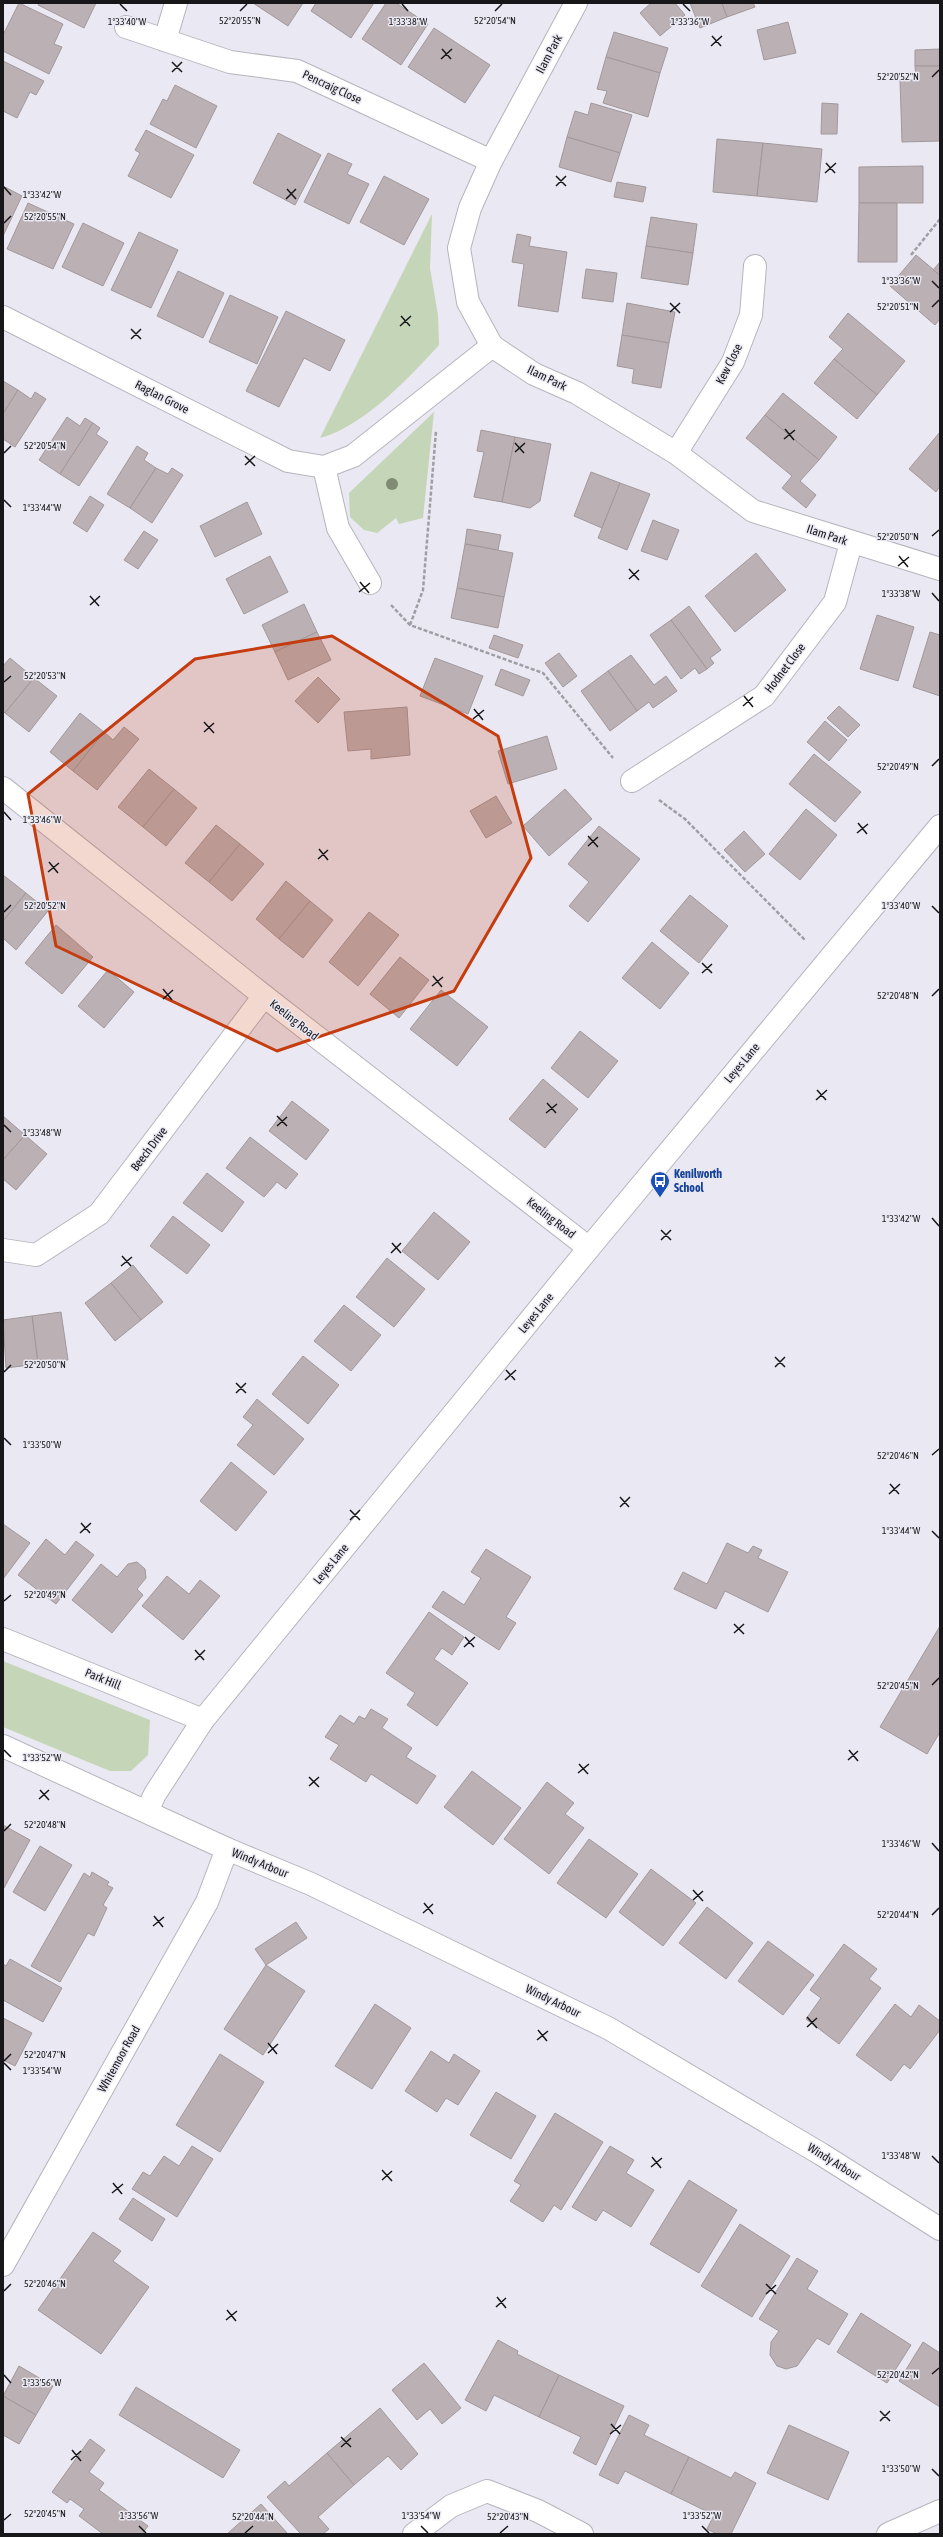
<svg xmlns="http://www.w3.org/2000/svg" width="943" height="2537" viewBox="0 0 943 2537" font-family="'Asap Condensed',sans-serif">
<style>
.green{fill:#c5d5b7}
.building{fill:#bbb1b4;stroke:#a2989a}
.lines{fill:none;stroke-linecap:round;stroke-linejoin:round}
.minor-casing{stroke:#b5b5be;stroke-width:24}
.path{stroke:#9f9ea5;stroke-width:2.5;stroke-dasharray:4 2;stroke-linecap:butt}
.minor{stroke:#fff;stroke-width:22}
.tree{fill:#7f8b72}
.marked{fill:#c53c0f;fill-opacity:0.2;stroke:#c53c0f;stroke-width:3;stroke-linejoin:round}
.ticks{fill:none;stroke:#17171a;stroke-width:1.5}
.labels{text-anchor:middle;stroke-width:3;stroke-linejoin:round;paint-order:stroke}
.street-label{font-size:12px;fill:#17171a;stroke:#eae9f3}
.transit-label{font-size:12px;font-weight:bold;fill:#164399;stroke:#eae9f3;text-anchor:start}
.ticks-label{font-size:10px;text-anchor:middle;fill:#17171a;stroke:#eae9f3;stroke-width:3;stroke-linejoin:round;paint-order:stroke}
</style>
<rect width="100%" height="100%" fill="#eae9f3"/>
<g class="green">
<path d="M432,214L430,268L438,315L439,345C410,377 363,427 320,438Z"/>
<polygon points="434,412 423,518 399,524 396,518 377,533 364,530 350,517 349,493"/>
<polygon points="3,1661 150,1720 148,1755 131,1771 110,1771 3,1727"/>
</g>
<g class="building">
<polygon points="19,3 63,24 54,44 62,47 49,74 3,51 3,35"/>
<polygon points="39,3 96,3 84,28 38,5"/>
<polygon points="253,3 303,3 288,26"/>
<polygon points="316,3 374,3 351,38 311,11"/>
<polygon points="386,3 396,3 428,24 401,65 362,39"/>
<polygon points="651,3 675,3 685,15 660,36 640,13"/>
<polygon points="690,3 722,3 727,17 700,28"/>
<polygon points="722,3 753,3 755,7 727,17"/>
<polygon points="788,22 796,53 764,60 757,30"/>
<polygon points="434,28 490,65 465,103 408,67"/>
<polygon points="614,32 668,48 660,73 606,57"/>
<polygon points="940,49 940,66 915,66 915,50"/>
<polygon points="606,57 660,73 648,117 603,103 607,91 597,89"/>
<polygon points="3,61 44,81 36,95 30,92 17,118 3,111"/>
<polygon points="915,66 940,66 940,141 902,142 900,80 916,80"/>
<polygon points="175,85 217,106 196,148 150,124 163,99 167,101"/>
<polygon points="591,103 632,115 620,153 567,137 575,111 588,115"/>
<polygon points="822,103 838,104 837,134 821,134"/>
<polygon points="146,130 194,155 171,198 128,176 140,153 135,150"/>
<polygon points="278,133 321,155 295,205 253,183"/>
<polygon points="567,137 620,153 611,182 559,167"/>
<polygon points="717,139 763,143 757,196 713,192"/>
<polygon points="763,143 822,149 817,202 757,196"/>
<polygon points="328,153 352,164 347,174 369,184 349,224 304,202"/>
<polygon points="923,166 923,203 859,203 859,167"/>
<polygon points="384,176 429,199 404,245 360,222"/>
<polygon points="617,182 646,187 643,202 614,197"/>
<polygon points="3,186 22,196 3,236"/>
<polygon points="28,203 74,224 53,269 7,249"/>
<polygon points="859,203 897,203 897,262 858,262"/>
<polygon points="651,217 697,224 693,253 646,246"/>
<polygon points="83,223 124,243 103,286 62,267"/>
<polygon points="139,232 178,250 151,308 111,290"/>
<polygon points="517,234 531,237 529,246 567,252 558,312 518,306 524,264 512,262"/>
<polygon points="646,246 693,253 688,285 641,278"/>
<polygon points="916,255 940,275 940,319 935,325 890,286"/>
<polygon points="940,262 940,275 933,270"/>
<polygon points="586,269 617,273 613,302 582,298"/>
<polygon points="178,271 224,293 203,338 157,316"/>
<polygon points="230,295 278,317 257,364 209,342"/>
<polygon points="627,303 675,312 669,343 622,335"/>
<polygon points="286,311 345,340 330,371 304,358 279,407 246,391"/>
<polygon points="848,313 905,361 877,395 834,359 843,349 829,337"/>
<polygon points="622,335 669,343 661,388 632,383 634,369 617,366"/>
<polygon points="834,359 877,395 857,419 814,383"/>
<polygon points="3,381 18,390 3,414"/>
<polygon points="18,390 31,399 35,392 46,399 15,447 3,439 3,414"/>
<polygon points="783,393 837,437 819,460 765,415"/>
<polygon points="765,415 819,460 800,481 816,495 806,508 782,488 792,476 746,438"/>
<polygon points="67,417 80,426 85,418 93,423 60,474 39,460"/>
<polygon points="93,423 100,428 96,434 108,442 79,486 60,474"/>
<polygon points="481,430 515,437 502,502 474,497 484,452 477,451"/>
<polygon points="940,432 940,486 936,492 909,469"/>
<polygon points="515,437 551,444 540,501 530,508 502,502"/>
<polygon points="137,446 148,453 144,460 156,468 130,508 107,494"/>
<polygon points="156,468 168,474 172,468 183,475 152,523 130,508"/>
<polygon points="591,472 620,483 602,528 574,516"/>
<polygon points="620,483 650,494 627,550 598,538"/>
<polygon points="90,496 104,505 87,532 73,523"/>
<polygon points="247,502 262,534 215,557 200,526"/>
<polygon points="653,520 679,530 667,560 641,551"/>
<polygon points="467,529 501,535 498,550 465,544"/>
<polygon points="144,531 158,540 138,569 124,560"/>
<polygon points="465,544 513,553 504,597 457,588"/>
<polygon points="756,553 786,590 735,632 705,596"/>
<polygon points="270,556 288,592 244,614 226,579"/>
<polygon points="457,588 504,597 498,628 451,618"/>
<polygon points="304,604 317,632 275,652 262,625"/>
<polygon points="689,606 721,650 710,658 714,663 707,669 671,620"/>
<polygon points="877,615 914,627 898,681 860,669"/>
<polygon points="671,620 707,669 699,674 695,668 681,679 650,635"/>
<polygon points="317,632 331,660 288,680 275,652"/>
<polygon points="930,632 940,635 940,696 913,687"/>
<polygon points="494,635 523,645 518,658 489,648"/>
<polygon points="559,653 577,676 563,687 545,663"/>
<polygon points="631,655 654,685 666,676 677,691 653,708 649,702 637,711 608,671"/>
<polygon points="10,658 34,678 5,713 3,711 3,666"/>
<polygon points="435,658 483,676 468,714 420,696"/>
<polygon points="501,669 530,680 523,696 495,685"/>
<polygon points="608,671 637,711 610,731 581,691"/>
<polygon points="318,677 340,699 318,723 295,701"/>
<polygon points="34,678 57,696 29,732 5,713"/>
<polygon points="839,706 860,725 848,737 827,718"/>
<polygon points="407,707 410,755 371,759 371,749 348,751 344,712"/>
<polygon points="80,713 104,732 73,771 50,752"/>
<polygon points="825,721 847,740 829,761 807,742"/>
<polygon points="124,727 139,739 97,790 73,771 104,732 113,740"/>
<polygon points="547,736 557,769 508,784 498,751"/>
<polygon points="814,754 861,792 835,822 789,784"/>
<polygon points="149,769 174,789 143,827 118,807"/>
<polygon points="174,789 197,808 166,846 143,827"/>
<polygon points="565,789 592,819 549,856 523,826"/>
<polygon points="496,796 512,823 486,838 470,811"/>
<polygon points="806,809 837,835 800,880 769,854"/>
<polygon points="216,825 240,844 209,882 185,863"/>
<polygon points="599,826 640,859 588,922 569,906 589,882 568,864"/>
<polygon points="744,831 765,854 745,872 724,850"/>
<polygon points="240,844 264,864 232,901 209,882"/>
<polygon points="3,875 26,893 3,921"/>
<polygon points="286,881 310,901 279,939 256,919"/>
<polygon points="26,893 48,911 16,950 3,938 3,921"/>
<polygon points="690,895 728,926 699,963 660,931"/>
<polygon points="310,901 333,920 303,958 279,939"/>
<polygon points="369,912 399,935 358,986 329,962"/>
<polygon points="56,925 93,957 62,994 25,963"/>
<polygon points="652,942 689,973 660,1009 622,978"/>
<polygon points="400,957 429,980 399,1018 370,994"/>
<polygon points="108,970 134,992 104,1028 78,1006"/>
<polygon points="441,990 488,1027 457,1066 410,1029"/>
<polygon points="580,1031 618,1061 588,1098 551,1068"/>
<polygon points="543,1079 578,1109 545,1148 509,1119"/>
<polygon points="292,1101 329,1130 306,1160 269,1131"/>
<polygon points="3,1116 25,1135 3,1160"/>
<polygon points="25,1135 47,1154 16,1190 3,1179 3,1160"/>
<polygon points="250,1137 298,1174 286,1189 277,1182 264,1197 226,1168"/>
<polygon points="207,1173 244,1202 222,1232 183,1203"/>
<polygon points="434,1212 470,1242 438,1280 402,1251"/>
<polygon points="173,1216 210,1245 187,1274 150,1246"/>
<polygon points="387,1258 425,1289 394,1327 356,1297"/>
<polygon points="133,1265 163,1302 141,1320 111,1283"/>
<polygon points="111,1283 141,1320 115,1341 85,1303"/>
<polygon points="344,1305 381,1335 351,1371 314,1341"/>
<polygon points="61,1312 68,1360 38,1364 32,1316"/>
<polygon points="32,1316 38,1364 6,1368 3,1320"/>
<polygon points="303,1356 339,1385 308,1424 272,1394"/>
<polygon points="257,1399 304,1439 274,1475 237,1445 253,1425 243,1417"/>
<polygon points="231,1462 267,1492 236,1531 200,1501"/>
<polygon points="3,1524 30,1543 3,1579"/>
<polygon points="46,1539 65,1555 76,1541 94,1555 56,1604 18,1575"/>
<polygon points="727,1543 748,1553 753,1546 762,1550 758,1558 788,1572 768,1612 725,1591 716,1609 674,1589 683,1572 707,1584"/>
<polygon points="486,1549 531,1577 506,1617 516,1623 499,1650 432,1607 443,1591 464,1605 481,1578 471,1572"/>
<polygon points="137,1562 145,1569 146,1578 137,1589 143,1595 112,1633 72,1600 101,1564 117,1577 128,1564"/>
<polygon points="167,1576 189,1594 200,1580 220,1596 183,1640 142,1606"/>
<polygon points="429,1612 464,1637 452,1655 442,1648 434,1659 468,1683 437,1726 407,1705 415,1693 386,1673"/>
<polygon points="940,1626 940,1732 927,1754 880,1727"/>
<polygon points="371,1709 388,1719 382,1728 412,1748 406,1757 436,1776 417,1804 371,1774 366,1782 330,1759 339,1745 325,1737 340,1715 354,1724 359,1716 365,1719"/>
<polygon points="472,1771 521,1808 493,1845 444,1807"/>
<polygon points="547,1782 574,1803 565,1814 584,1828 549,1874 504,1839"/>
<polygon points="3,1825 30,1840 4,1888 3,1887"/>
<polygon points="589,1839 638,1874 606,1918 557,1883"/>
<polygon points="40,1846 72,1865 45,1911 13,1892"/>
<polygon points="651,1869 696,1903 663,1946 619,1912"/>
<polygon points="92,1872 109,1882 107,1885 113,1888 103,1905 107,1908 94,1936 88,1933 60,1982 31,1966 84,1873 90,1877"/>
<polygon points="707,1907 753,1943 726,1979 679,1943"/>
<polygon points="296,1922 307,1938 266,1965 255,1949"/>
<polygon points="768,1941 814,1975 783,2015 738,1981"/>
<polygon points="844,1944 877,1969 869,1979 881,1988 839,2044 806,2019 821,1998 810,1990"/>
<polygon points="10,1959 62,1988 43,2022 3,2000 3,1964 6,1966"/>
<polygon points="266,1965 305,1991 263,2055 224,2029"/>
<polygon points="375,2004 411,2028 372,2089 335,2066"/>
<polygon points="895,2004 911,2017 919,2005 940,2021 940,2030 910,2069 904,2064 891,2081 856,2055"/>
<polygon points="3,2018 32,2033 15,2066 3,2060"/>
<polygon points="431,2051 449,2063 454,2054 480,2071 458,2105 446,2098 437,2112 405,2091"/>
<polygon points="220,2054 264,2082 220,2152 176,2125"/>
<polygon points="496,2092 536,2116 511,2159 470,2135"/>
<polygon points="555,2113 603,2142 561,2210 554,2205 543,2222 510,2201 521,2185 514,2181"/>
<polygon points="192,2146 213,2159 177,2217 132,2189 143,2172 150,2176 164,2156 179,2166"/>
<polygon points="610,2146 634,2160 626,2173 654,2190 631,2227 603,2210 596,2221 572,2207"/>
<polygon points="689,2180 737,2210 699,2273 650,2244"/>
<polygon points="133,2198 165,2219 152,2241 119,2219"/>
<polygon points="740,2224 790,2256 752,2317 701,2286"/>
<polygon points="93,2232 121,2251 113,2261 149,2287 101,2354 38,2310"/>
<polygon points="797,2258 818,2271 807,2289 848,2314 829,2345 817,2338 797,2366 786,2369 777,2366 770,2355 771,2342 779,2331 759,2319"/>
<polygon points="861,2313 911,2345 887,2383 837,2352"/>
<polygon points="498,2340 518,2351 517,2354 559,2375 539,2417 494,2395 486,2411 465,2400"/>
<polygon points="923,2342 940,2353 940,2407 899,2381"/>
<polygon points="424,2363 461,2408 442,2424 430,2409 417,2420 392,2390"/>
<polygon points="19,2366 53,2386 36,2415 3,2396"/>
<polygon points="559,2375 624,2406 596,2465 573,2453 581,2437 539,2417"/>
<polygon points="136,2387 240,2450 223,2478 119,2415"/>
<polygon points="3,2396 36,2415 19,2444 3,2435"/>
<polygon points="380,2408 418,2454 401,2470 388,2456 354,2485 327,2453"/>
<polygon points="629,2415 649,2425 644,2435 689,2457 671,2494 625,2471 618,2484 599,2475"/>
<polygon points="789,2425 849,2452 828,2500 767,2473"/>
<polygon points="90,2439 105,2450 89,2472 104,2483 99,2490 148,2526 142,2534 103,2534 79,2516 84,2509 70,2499 67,2503 52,2492"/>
<polygon points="327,2453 354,2485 318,2517 329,2529 323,2534 301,2534 267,2497 285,2481 289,2486"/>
<polygon points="689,2457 731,2478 735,2472 756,2483 731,2534 717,2534 707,2529 714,2515 671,2494"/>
<polygon points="261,2504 288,2534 227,2534"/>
</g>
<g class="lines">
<g class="minor-casing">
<g id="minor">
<polyline points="576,3 491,161 470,208 459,248 468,302 492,346 534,374 577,393 676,453 753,511 940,569"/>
<polyline points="126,27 230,62 297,71 491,161"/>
<polyline points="165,40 176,3"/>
<polyline points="3,317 288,461 324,467 353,456 492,346"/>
<polyline points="676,453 733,362 751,315 755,266"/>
<polyline points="324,467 338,528 370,583"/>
<polyline points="632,781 764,696 835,602 851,543"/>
<polyline points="3,788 264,996 589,1248"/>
<polyline points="3,1250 36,1255 99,1214 264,996"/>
<polyline points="3,1639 203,1720"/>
<polyline points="3,1746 227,1849 311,1884 608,2028 821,2154 940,2229"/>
<polyline points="147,1811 155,1794 203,1720 589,1248 940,826"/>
<polyline points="3,2265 207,1902 227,1849"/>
<polyline points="414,2534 451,2506 487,2491 538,2511 582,2534"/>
<polyline points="888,2534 940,2511"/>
</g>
</g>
<g class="path">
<polyline points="911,255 940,219"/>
<polyline points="391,605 410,625 543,673 613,758"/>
<polyline points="410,625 423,590 436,431"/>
<polyline points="659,800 685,819 805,940"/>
</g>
<use href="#minor" class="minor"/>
</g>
<circle class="tree" cx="392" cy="484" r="6"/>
<path class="marked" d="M332,636L498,736L531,858L454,991L277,1051L56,946L28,794L195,659Z"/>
<path class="ticks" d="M120,4L127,11M402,4L408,11M683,4L690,11M240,11L247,4M495,11L502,4M712,36L721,46M711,46L722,36M442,49L451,59M441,59L452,49M172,62L182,72M172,72L182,62M932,77L939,70M826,163L835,173M825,173L836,163M556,176L566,186M556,186L566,176M4,187L11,195M287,189L296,199M286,199L296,189M4,223L11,216M932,281L939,288M670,303L680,313M932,307L939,300M670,312L680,303M401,316L410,326M400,326L411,316M131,329L141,339M131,339L141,329M785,429L794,440M784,439L795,430M515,443L524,453M515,452L525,443M4,453L11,446M245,456L255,466M245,465L255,456M4,500L11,507M932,536L939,530M899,556L908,567M898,566L909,557M629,569L639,580M629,579L639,570M360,582L369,593M359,592L370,583M932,593L939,601M90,596L99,606M90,605L100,596M4,682L11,676M744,696L753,707M743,706L753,697M474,709L483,720M473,719L484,710M204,722L214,733M204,732L214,723M932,766L939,759M4,812L11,820M858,823L867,834M857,833L868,824M588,836L598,847M588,846L598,837M319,849L328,860M318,859L328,850M49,862L58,873M48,872L59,863M932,906L939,913M4,912L11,905M702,963L712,973M702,973L712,964M433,976L442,987M432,986L443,977M163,989L172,1000M932,996L939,989M163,999L173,990M817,1090L826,1100M816,1100L827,1090M547,1103L556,1113M546,1113L557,1104M277,1116L287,1126M4,1125L11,1132M277,1126L287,1117M932,1218L939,1226M661,1230L671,1240M661,1240L671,1230M392,1243L401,1253M391,1253L401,1243M122,1256L131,1266M121,1266L132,1257M775,1357L785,1367M775,1367L785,1357M506,1370L515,1380M4,1372L11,1365M505,1380L516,1370M236,1383L246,1393M236,1393L246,1383M4,1438L11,1445M932,1455L939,1449M890,1484L899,1494M889,1494L900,1484M620,1497L629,1507M620,1507L630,1497M350,1510L360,1520M350,1520L360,1510M81,1523L90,1533M932,1531L939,1538M80,1533L91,1523M4,1601L11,1595M734,1624L744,1634M734,1633L744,1624M465,1637L474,1647M464,1647L475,1637M195,1650L204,1660M195,1660L205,1650M932,1685L939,1678M4,1750L11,1757M849,1750L858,1761M848,1760L858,1751M579,1764L588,1774M578,1773L589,1764M309,1777L319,1787M309,1786L319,1777M40,1790L49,1800M39,1799L49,1790M4,1831L11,1824M932,1843L939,1851M693,1890L703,1901M693,1900L703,1891M424,1903L433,1914M423,1913L433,1904M932,1915L939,1908M154,1916L163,1927M153,1926L164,1917M807,2017L817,2028M807,2027L817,2018M538,2030L547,2041M537,2040L548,2031M268,2043L277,2054M268,2053L278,2044M4,2061L11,2054M4,2063L11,2070M932,2156L939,2163M652,2157L661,2168M651,2167L662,2158M382,2170L392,2181M382,2180L392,2171M113,2183L122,2194M112,2193L123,2184M766,2284L776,2294M4,2291L11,2284M766,2294L776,2285M497,2297L506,2308M496,2307L506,2298M227,2310L236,2321M226,2320L237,2311M932,2374L939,2368M4,2375L11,2383M880,2411L890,2421M880,2421L890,2411M611,2424L620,2434M610,2434L621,2425M341,2437L351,2447M341,2447L351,2438M72,2450L81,2461M71,2460L81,2451M932,2469L939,2476M4,2520L11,2514M139,2526L146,2533M421,2526L428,2533M702,2526L709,2533M245,2533L253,2526M500,2533L508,2526"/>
<defs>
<g id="bus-pin" transform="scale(1)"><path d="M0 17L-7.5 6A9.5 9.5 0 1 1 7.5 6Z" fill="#1a4fb4" stroke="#eae9f3"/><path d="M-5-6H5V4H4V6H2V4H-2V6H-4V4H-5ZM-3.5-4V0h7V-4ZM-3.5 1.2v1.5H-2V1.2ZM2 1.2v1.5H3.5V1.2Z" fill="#fff"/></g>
</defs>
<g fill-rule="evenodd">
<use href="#bus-pin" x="660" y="1181"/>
</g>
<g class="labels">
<g class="street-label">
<text transform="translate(549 54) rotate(-62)" y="4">Ilam Park</text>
<text transform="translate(332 87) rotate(25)" y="4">Pencraig Close</text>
<text transform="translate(729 364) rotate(-63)" y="4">Kew Close</text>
<text transform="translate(547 378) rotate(26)" y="4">Ilam Park</text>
<text transform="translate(162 397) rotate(27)" y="4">Raglan Grove</text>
<text transform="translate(827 535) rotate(18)" y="4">Ilam Park</text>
<text transform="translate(785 668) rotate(-53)" y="4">Hodnet Close</text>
<text transform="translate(294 1020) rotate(38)" y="4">Keeling Road</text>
<text transform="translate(742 1063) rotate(-50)" y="4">Leyes Lane</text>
<text transform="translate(149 1149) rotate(-53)" y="4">Beech Drive</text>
<text transform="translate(551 1218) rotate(38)" y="4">Keeling Road</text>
<text transform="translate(536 1313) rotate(-51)" y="4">Leyes Lane</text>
<text transform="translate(331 1564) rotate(-51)" y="4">Leyes Lane</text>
<text transform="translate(103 1679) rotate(22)" y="4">Park Hill</text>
<text transform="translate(260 1863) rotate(22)" y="4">Windy Arbour</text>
<text transform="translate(553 2001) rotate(26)" y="4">Windy Arbour</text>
<text transform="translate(119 2059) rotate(-61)" y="4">Whitemoor Road</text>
<text transform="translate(834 2162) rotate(32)" y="4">Windy Arbour</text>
</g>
<g class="transit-label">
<text x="674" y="1178">Kenilworth<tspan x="674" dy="14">School</tspan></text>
</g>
</g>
<g class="ticks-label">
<text x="240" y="24">52°20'55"N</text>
<text x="495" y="24">52°20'54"N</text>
<text x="127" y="25">1°33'40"W</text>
<text x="408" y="25">1°33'38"W</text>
<text x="690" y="25">1°33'36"W</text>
<text x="898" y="80">52°20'52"N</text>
<text x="42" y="198">1°33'42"W</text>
<text x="45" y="220">52°20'55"N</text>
<text x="901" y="284">1°33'36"W</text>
<text x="898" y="310">52°20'51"N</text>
<text x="45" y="449">52°20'54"N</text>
<text x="42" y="511">1°33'44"W</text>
<text x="898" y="540">52°20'50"N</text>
<text x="901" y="597">1°33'38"W</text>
<text x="45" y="679">52°20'53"N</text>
<text x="898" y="770">52°20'49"N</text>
<text x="42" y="823">1°33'46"W</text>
<text x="45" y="909">52°20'52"N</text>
<text x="901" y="909">1°33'40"W</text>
<text x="898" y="999">52°20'48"N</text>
<text x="42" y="1136">1°33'48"W</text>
<text x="901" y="1222">1°33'42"W</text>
<text x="45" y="1368">52°20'50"N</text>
<text x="42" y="1448">1°33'50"W</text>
<text x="898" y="1459">52°20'46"N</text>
<text x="901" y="1534">1°33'44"W</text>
<text x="45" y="1598">52°20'49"N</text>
<text x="898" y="1689">52°20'45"N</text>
<text x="42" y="1761">1°33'52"W</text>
<text x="45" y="1828">52°20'48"N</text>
<text x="901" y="1847">1°33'46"W</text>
<text x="898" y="1918">52°20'44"N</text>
<text x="45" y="2058">52°20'47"N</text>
<text x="42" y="2074">1°33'54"W</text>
<text x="901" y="2159">1°33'48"W</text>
<text x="45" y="2287">52°20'46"N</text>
<text x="898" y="2378">52°20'42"N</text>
<text x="42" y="2386">1°33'56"W</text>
<text x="901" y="2472">1°33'50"W</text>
<text x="45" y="2517">52°20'45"N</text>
<text x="139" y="2519">1°33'56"W</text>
<text x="421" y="2519">1°33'54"W</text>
<text x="702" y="2519">1°33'52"W</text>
<text x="253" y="2520">52°20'44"N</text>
<text x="508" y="2520">52°20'43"N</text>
</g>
<rect width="943" height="2537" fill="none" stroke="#17171a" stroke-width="8"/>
</svg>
